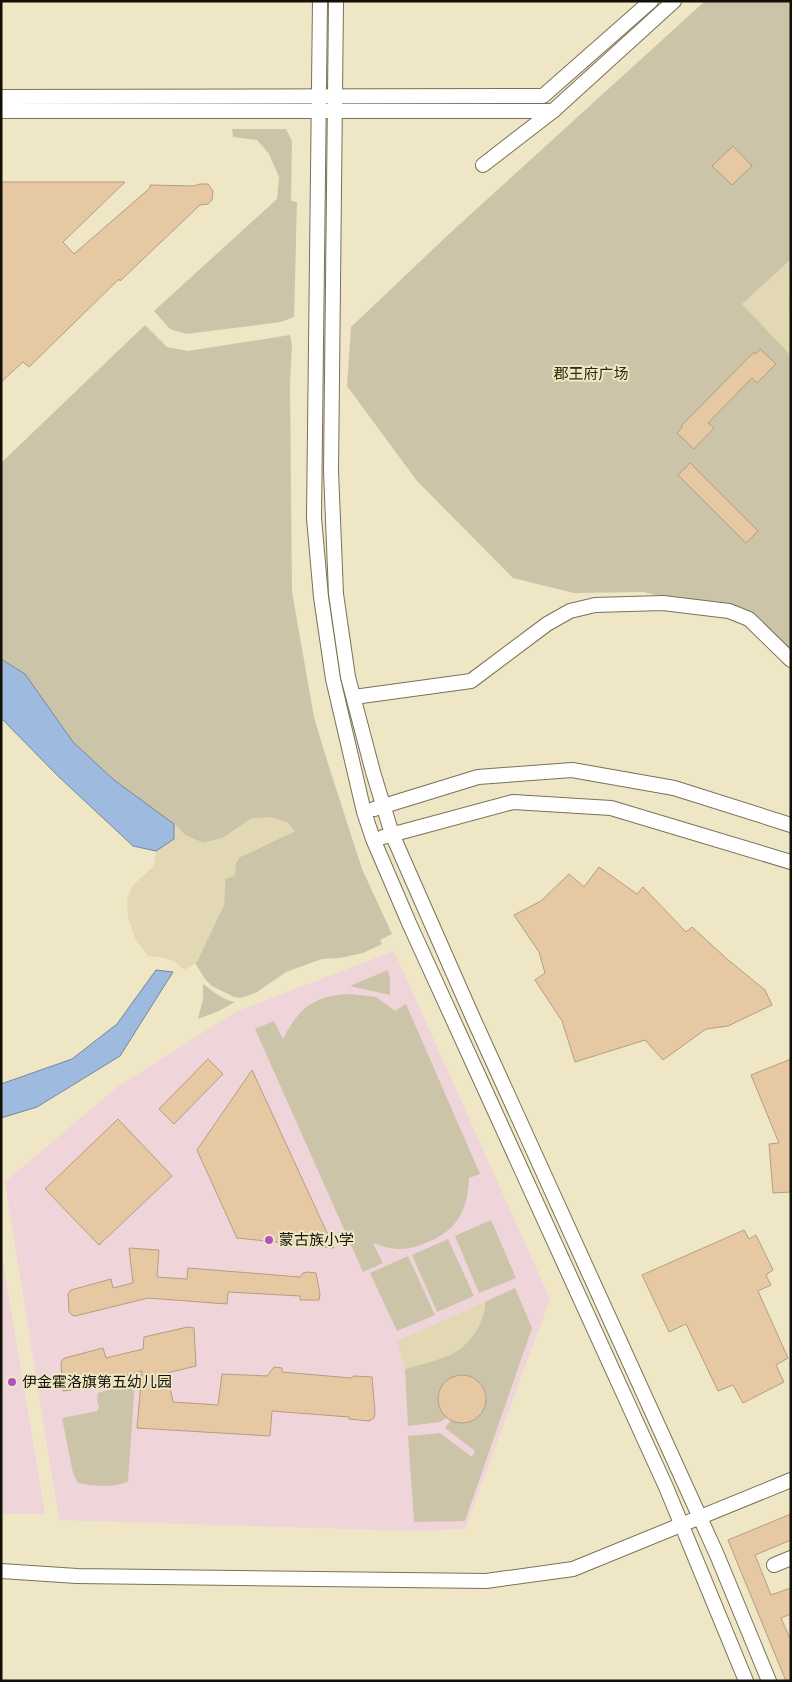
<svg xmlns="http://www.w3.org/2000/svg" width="792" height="1682" viewBox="0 0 792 1682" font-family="'Work Sans','Noto Sans SC',sans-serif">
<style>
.education{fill:#efd4da}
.green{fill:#ccc4a8}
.sand{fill:#e2d8b3}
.water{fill:#9ebade;stroke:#74879d}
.building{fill:#e6c9a3;stroke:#b29e84}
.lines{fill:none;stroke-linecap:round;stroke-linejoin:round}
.minor-casing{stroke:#7a7155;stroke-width:16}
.minor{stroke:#fff;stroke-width:14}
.poi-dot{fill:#b253bc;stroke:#efe6c6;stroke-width:2}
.labels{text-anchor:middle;stroke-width:4;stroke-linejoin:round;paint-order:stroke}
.park-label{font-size:15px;fill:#332a05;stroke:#efe6c6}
.poi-label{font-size:15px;fill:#120f05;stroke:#efe6c6;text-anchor:start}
</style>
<rect width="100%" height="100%" fill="#efe6c6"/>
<g class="education">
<polygon points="394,951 550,1299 465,1529 410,1531 59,1520 5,1182 116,1088 235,1012"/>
<polygon points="1,1250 45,1514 1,1514"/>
</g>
<g class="green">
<polygon points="705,1 791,1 791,655 780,644 723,613 644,592 574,593 513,578 417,481 347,386 351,327 449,234"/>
<polygon points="232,129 286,129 292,141 291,201 297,202 294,317 281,322 186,334 170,329 154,311 277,199 279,177 269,154 257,140 233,137"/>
<polygon points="145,325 167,347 188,351 290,335 292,344 290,383 292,592 314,717 325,754 362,869 392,934 380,940 382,944 363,953 340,958 322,959 286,972 257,992 241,998 234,997 212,986 205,979 195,963 224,905 225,878 240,857 295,831 252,818 223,838 203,843 185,835 174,824 114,780 73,742 25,674 1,659 1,463"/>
<polygon points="388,970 390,980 390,995 350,986"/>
<path d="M203,984C213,991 222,1000 235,1002L219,1011L198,1019L203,999Z"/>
<path d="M349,994L376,997L395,1011L406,1004L480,1174L469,1178C468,1209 458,1230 428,1242C407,1251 394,1251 373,1243L383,1263L363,1272L255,1029L274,1021L283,1039C299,1008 313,996 349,994Z"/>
<polygon points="491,1220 516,1278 479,1293 455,1236"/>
<polygon points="448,1239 474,1296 437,1312 412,1255"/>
<polygon points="408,1256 435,1315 397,1331 370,1273"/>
<polygon points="515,1288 532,1328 465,1521 414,1522 408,1436 440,1433 472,1457 475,1451 445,1428 451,1420 447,1418 440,1422 408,1426 405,1369 450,1355 461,1348 485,1309 485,1302"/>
<path d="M135,1382L128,1481C119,1488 89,1486 78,1483L73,1473L62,1418L97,1411L99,1407L97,1400L98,1393Z"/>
</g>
<g class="sand">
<polygon points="791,259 791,294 789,304 791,321 791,356 742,304"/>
<path d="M269,817L287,822L295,831L240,857L236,863L235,876L225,879L224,905L197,962L184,970C175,958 162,957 148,956L135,938L128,917L127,899L133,885L154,866L156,851L174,839V824L185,835L203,843L223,838L252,818Z"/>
<path d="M485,1302C485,1323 470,1346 450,1355C436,1361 419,1365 405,1369L397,1341Z"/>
</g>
<g class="water">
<polygon points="1,659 25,674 73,742 114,780 174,824 174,839 156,851 133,846 58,776 1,718"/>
<polygon points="156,970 173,972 120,1056 37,1107 1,1118 1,1084 72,1059 117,1024"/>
</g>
<g class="building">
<polygon points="733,146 752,166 732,185 712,166"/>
<polygon points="1,182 125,182 63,242 74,254 150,188 150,185 193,186 200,184 208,184 213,191 212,200 208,204 200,205 120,281 119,279 29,367 23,362 1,382"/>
<polygon points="760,349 776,364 757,383 752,378 708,423 714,428 694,449 677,433 682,428 681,426 754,352 756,354"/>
<polygon points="690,463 758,531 746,543 678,475"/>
<polygon points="599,867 637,894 643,887 686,932 692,927 727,959 765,990 772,1005 728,1026 706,1029 663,1060 645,1040 575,1062 562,1021 535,980 545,973 539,952 514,915 541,901 569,874 584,887"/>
<polygon points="208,1059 223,1074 174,1124 159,1109"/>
<polygon points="791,1059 791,1192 773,1193 769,1144 779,1143 751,1075"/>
<polygon points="252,1070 334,1248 237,1238 197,1150"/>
<polygon points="118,1119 172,1176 99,1245 45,1189"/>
<polygon points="744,1230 749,1239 756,1235 773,1270 766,1275 771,1285 758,1291 788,1358 776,1365 784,1382 743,1403 733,1385 718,1391 686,1324 669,1332 642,1275"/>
<polygon points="129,1248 159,1250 157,1277 187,1279 188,1268 300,1277 303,1273 308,1272 316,1273 320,1294 319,1300 300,1300 300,1296 228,1292 227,1304 148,1298 75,1316 72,1315 69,1312 68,1294 71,1290 111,1279 113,1288 133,1283"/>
<polygon points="188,1327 194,1328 196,1366 167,1373 173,1402 218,1405 222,1374 267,1376 274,1367 282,1368 282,1372 351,1378 354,1376 372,1377 375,1412 374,1418 369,1421 349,1419 349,1417 272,1411 270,1436 137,1428 142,1371 71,1390 63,1391 61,1364 62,1360 65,1358 103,1348 106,1358 143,1349 144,1337"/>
<circle cx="462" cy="1399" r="24"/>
<polygon points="791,1514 791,1540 755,1555 771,1595 791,1588 791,1614 781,1618 791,1641 791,1681 786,1681 728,1540"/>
</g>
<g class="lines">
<g class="minor-casing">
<g id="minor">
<polyline points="320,1 314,518 321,597 333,679 364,812 373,839 409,923 666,1487 746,1681"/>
<polyline points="336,1 331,471 336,594 348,677 373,772 392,834 473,1018 717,1555 769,1681"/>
<polyline points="1,97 543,96 651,1"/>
<polyline points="1,111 553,111 674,1"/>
<polyline points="483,165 553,111"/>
<polyline points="354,697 471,681 547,624 570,611 595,605 663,603 729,611 749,619 791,660"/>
<polyline points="374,809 478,777 572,770 674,788 791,825"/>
<polyline points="383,837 513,802 611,808 791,862"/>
<polyline points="774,1565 791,1558"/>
<polyline points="1,1571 77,1576 486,1581 573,1569 791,1480"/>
</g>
</g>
<use href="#minor" class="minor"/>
</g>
<g class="poi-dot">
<circle cx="269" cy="1240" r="5"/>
<circle cx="12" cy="1382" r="5"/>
</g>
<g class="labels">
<g class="park-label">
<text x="591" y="379">郡王府广场</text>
</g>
<g class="poi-label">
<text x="279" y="1245">蒙古族小学</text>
<text x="22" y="1387">伊金霍洛旗第五幼儿园</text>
</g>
</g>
<rect width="792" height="1682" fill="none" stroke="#120f05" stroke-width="5"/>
</svg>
